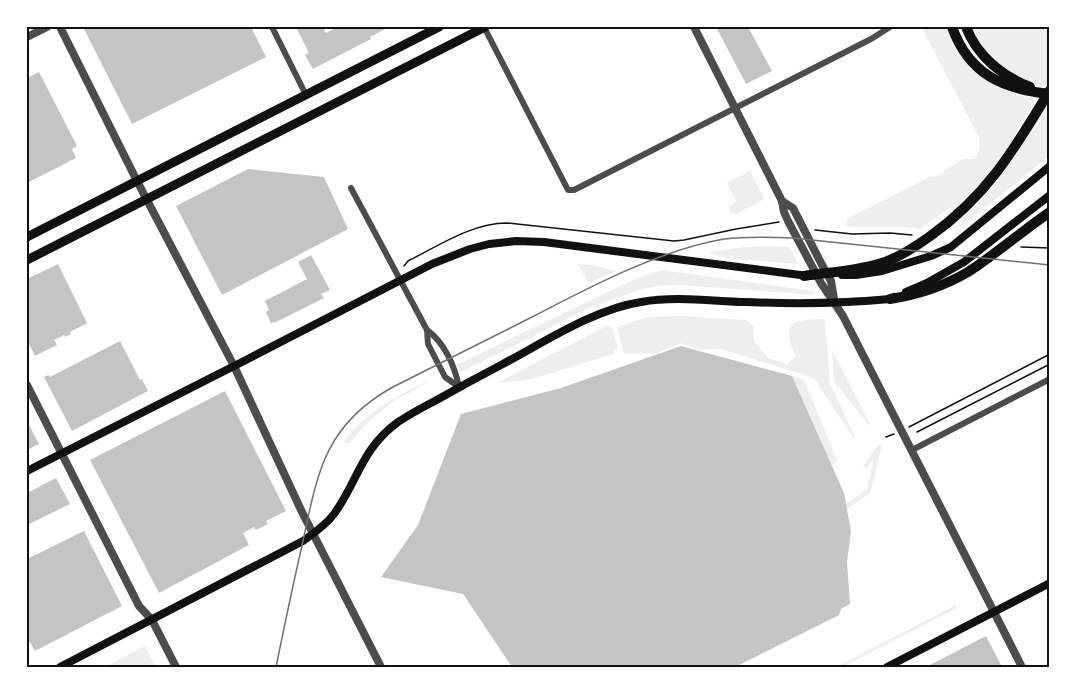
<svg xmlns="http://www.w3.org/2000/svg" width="1077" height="694" viewBox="0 0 1077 694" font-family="'PT Serif',serif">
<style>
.green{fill:#eee}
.building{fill:#c4c4c4}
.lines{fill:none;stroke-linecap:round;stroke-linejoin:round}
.path{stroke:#111;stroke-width:1.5}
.minor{stroke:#4c4c4c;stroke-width:6}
.tertiary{stroke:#4c4c4c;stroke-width:8}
.secondary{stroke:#111;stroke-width:8}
.primary{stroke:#111;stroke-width:9}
.motorway{stroke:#111;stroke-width:10}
.tram{stroke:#707070;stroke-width:1.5}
.neatline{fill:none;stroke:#111;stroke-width:2}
</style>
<rect width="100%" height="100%" fill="#fff"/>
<g class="green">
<path d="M921,27H949L984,78L1000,88L1017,95L1037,98L1001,158L985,180L955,210L950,207L920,229C895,225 871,229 846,226L847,219L931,176L934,177L944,172L945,170L963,159H974C980,152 980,145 979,137Z"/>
<path d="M971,27H1050V77L1044,87C1012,77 985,58 971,27Z"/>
<polygon points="1050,101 1050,155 963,226 960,221 993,187 1010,164"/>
<polygon points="750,171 764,199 737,214 731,213 729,209 730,205 732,205 736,201 727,183"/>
<polygon points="764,246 790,247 798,264 736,259 709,254 710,252 744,247"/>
<polygon points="578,264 590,265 617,271 589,283"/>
<polygon points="661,270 813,291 814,295 680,285 659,286 642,289 594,306 464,371 460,371 456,365 635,279"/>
<path d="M683,316L746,320L754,326V341L768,358L787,364L796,356C791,348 783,327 796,322C805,319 817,319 825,319L830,383L855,437L854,439L814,378L721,349L699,350L680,343L658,353L624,354L617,327L648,317Z"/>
<polygon points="608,325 612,328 618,347 613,354 529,380 497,383"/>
<polygon points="832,350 870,424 869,425 834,382"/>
<polygon points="792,376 804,380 837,460 832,466"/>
<path d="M429,380C419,389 407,393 396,400C378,412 363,426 350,443H343C368,410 393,398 429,380Z"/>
<polygon points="879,444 882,446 870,493 847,509 846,504 867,489 874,458 867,468 863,466"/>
<polygon points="956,605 957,608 842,667 836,667"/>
<polygon points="145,646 156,667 105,667"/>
</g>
<g class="building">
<polygon points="89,27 251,27 266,57 132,124 84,29"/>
<polygon points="296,27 323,27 326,33 337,27 389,27 370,37 371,39 313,69 305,55 309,53"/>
<polygon points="716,27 748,27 772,71 746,84"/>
<polygon points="39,72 77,146 72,149 76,158 27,183 27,78"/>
<polygon points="248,169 324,177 348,229 222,295 176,206"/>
<polygon points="311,255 330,290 321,294 324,298 274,323 273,322 271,323 266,312 269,310 265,301 307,279 298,262"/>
<polygon points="58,264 87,323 70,332 71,334 65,337 64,335 54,340 57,345 35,356 27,339 27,279"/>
<polygon points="120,341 140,380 142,379 148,391 72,431 44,377 49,375 50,377"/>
<polygon points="681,346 792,376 844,493 851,531 847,562 850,604 841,609 839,615 735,667 512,667 463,594 381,577 418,525 461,414 561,388"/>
<polygon points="225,391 286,511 266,521 268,524 256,530 254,527 243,533 249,545 159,593 90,460"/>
<polygon points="27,421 39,444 27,450"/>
<polygon points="56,478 70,504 27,525 27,493"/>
<polygon points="84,531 122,606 35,651 30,642 27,644 27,559"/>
<polygon points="986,636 1002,667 926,667"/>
</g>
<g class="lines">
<g class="path">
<polyline points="815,230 852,234 890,233 912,235"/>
<polyline points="1021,247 1050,248"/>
<path d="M404,266L408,261C438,246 472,223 507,223L674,241L684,240L736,229L779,222"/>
<polyline points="909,427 1050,354"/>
<polyline points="917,432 1050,364"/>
<polyline points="886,437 894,434"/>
</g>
<g class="minor">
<polyline points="272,27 306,95"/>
<polyline points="484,27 568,190 574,190 871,39 890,27"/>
<path d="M351,188L427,330C445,343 455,367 459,387"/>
<polyline points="427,330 428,344 445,377 459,387"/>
<polyline points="912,450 1050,379"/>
</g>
<g class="tertiary">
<polyline points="60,27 137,181 234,366 302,512 381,667"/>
<polyline points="694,27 782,201 784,212 788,221 821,283 843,316 1022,667"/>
<polyline points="27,37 47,27"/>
<polyline points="782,201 793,208 821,263 831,281 834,299"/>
<polyline points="27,385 139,606 152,620 176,667"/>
</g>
<g class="secondary">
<polyline points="842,275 856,275 882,271 931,256 951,247 1050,166"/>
<polyline points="906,292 927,283 964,262 1050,195"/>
<polyline points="27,471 246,360 432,264 470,249 489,244 516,241 544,242 808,276"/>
<path d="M60,667L303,541C314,533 326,525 334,514C358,481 361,449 398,422C409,415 421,408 433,402C456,389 478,377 501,365C543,343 594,309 641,302C675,296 711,301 745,302C795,304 840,304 890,299L894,297"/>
<polyline points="887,667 1050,583"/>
</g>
<g class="primary">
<polyline points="27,237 439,27"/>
<polyline points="27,260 485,27"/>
</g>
<g class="motorway">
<path d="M952,27C969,74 1002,89 1050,94"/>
<path d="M966,27C977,56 1002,76 1030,87"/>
<path d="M804,276C830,272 859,271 885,262C901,256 915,247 929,237C987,196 1014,150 1050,90"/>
<path d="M890,299C917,295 944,286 968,272C996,254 1022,231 1050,212"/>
</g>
<path class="tram" d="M276,667C284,628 292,589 301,550C317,478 321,428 391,388C439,364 486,340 534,316C592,286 660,250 724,239C747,236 770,237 793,238L1050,265"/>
</g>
<rect width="1077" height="694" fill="none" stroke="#ffffff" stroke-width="57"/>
<rect x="28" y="28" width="1020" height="638" class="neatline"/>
</svg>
